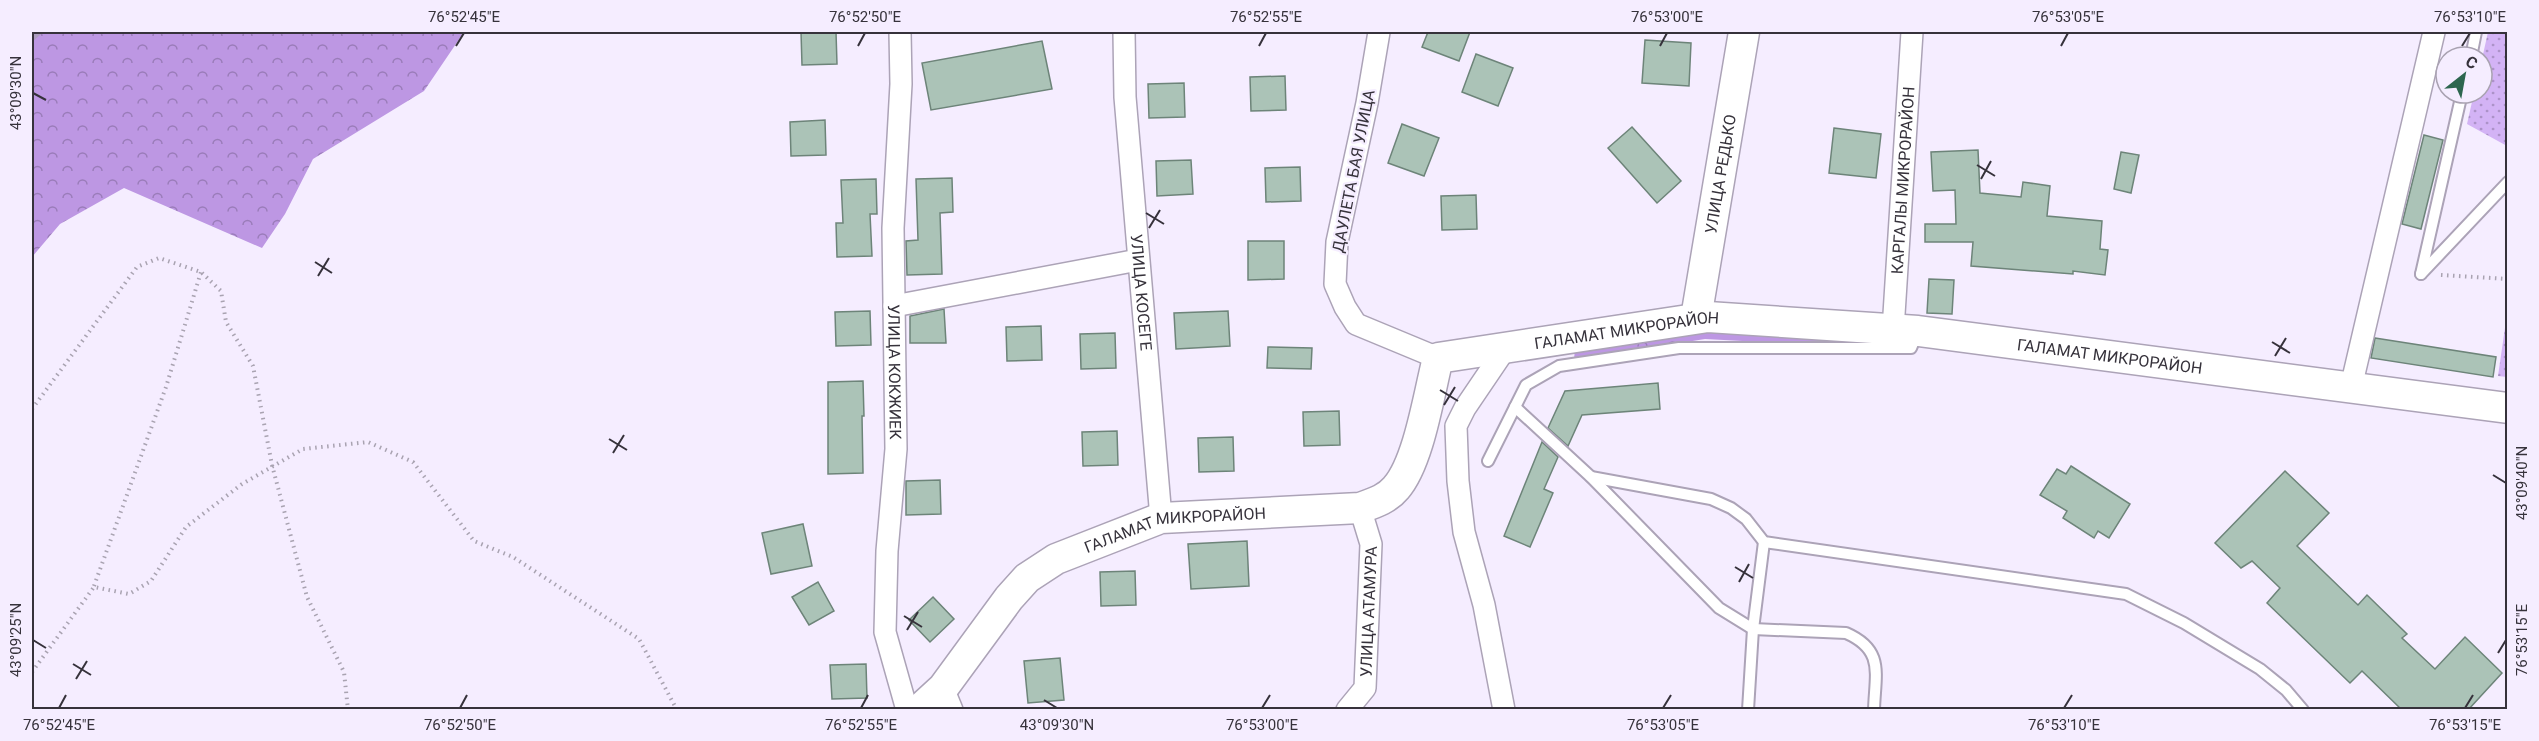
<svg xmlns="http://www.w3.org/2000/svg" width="2539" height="741" viewBox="0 0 2539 741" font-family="Roboto,sans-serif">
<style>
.grass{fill:url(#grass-dots)}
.forest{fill:url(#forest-crowns)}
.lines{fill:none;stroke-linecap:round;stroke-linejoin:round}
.stream{stroke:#ac9bbf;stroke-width:6}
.building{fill:#abc3b7;stroke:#6d8479;stroke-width:1.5}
.lane-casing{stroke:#aca3b7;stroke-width:14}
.street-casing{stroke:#aca3b7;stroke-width:24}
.secondary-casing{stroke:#aca3b7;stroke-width:33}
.path{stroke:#a9a3b1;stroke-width:4;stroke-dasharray:1.5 4.5;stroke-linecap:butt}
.lane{stroke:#fff;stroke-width:10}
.street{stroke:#fff;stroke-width:21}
.secondary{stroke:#fff;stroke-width:30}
.ticks{fill:none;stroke:#36323b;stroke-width:2}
.labels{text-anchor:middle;stroke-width:4.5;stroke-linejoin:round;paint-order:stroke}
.street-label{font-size:16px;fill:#36323b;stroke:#f5edff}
.neatline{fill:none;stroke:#36323b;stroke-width:2}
.ticks-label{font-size:15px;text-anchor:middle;fill:#36323b}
</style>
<defs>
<pattern id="grass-dots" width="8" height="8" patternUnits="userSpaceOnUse" patternTransform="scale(1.5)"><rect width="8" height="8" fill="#d3b3f5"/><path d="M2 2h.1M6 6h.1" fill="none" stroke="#ac92c8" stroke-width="1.8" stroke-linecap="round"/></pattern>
<pattern id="forest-crowns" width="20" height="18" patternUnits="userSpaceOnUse" patternTransform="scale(1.5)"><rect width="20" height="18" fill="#bd97e3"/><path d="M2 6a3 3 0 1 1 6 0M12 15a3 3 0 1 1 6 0" fill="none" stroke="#9a7cb9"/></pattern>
</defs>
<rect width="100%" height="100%" fill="#f5edff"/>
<g class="grass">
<polygon points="2488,32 2507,32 2507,146 2467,124 2474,93 2482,93 2482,59"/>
<polygon points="2507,314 2508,377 2507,377 2498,376"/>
</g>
<g class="forest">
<polygon points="32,32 460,32 462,35 424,91 313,159 285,214 262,248 124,188 60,224 32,257"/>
<polygon points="1705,323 1884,332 1879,348 1705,339 1574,360 1575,348"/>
</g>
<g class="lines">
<polyline class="stream" points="32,38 39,32"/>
</g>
<g class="building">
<polygon points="801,32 836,32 837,64 802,65"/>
<polygon points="1428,32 1470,32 1459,61 1422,47"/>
<polygon points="1645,40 1691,43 1689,86 1642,83"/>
<polygon points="1042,41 1052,89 931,110 922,63"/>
<polygon points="1476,54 1513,68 1498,106 1462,92"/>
<polygon points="1285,76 1286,110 1251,111 1250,77"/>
<polygon points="1184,83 1185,117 1149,118 1148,84"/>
<polygon points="825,120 826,155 791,156 790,122"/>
<polygon points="1402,124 1439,138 1424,176 1388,163"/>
<polygon points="1632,127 1681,181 1657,203 1608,148"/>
<polygon points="1834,128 1881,134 1876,178 1829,173"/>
<polygon points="2424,135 2443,140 2421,229 2402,224"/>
<polygon points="1978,150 1980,193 2021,197 2023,182 2050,186 2047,216 2102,221 2100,249 2108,250 2105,275 2073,271 2073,274 1971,266 1973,242 1925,242 1925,224 1956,224 1955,190 1933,191 1931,152"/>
<polygon points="2121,152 2139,155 2131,193 2114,189"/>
<polygon points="1191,160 1193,194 1157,196 1156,161"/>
<polygon points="1300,167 1301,201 1266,202 1265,168"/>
<polygon points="952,178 953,212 940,213 942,274 907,275 906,241 918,240 916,179"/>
<polygon points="876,179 877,214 870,214 872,256 837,257 836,223 843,223 841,180"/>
<polygon points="1476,195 1477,229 1442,230 1441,196"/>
<polygon points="1248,241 1284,241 1284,279 1248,280"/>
<polygon points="1929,279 1954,280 1952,314 1927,313"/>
<polygon points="944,309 946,343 910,343 910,316"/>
<polygon points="870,311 871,345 836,346 835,312"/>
<polygon points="1228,311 1230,346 1176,349 1174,313"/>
<polygon points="1041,326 1042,360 1007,361 1006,327"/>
<polygon points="1115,333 1116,368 1081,369 1080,334"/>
<polygon points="2375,338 2496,357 2493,377 2371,358"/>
<polygon points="1268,347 1312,348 1311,369 1267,368"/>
<polygon points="863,381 864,416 862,416 863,473 828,474 828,382"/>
<polygon points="1658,383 1660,409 1582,415 1568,446 1548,428 1565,391"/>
<polygon points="1339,411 1340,445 1304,446 1303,412"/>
<polygon points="1117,431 1118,465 1083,466 1082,432"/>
<polygon points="1233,437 1234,471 1199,472 1198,438"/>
<polygon points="1542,442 1558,457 1544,489 1553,493 1530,547 1504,536"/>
<polygon points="2071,466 2130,504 2109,538 2098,531 2094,538 2063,518 2067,511 2040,495 2057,469 2066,474"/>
<polygon points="2285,471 2329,513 2297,546 2358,605 2367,595 2407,634 2402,638 2435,669 2465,637 2502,673 2468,710 2402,710 2362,671 2350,683 2267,603 2280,588 2252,561 2241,568 2215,543"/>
<polygon points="940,480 941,514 906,515 906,481"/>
<polygon points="803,524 812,566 771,574 762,533"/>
<polygon points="1247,541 1249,586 1191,589 1188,544"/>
<polygon points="1135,571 1136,605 1101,606 1100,572"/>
<polygon points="818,582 834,611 809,625 792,597"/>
<polygon points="933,597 954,619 930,642 909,620"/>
<polygon points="1060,658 1064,700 1028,703 1024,661"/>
<polygon points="866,664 867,698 832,699 830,665"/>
</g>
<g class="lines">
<g class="lane-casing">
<g id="lane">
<polyline points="2471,57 2476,32"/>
<polyline points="2421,274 2462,93"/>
<polyline points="2421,274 2508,182"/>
<path d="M1515,407L1591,477L1719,608L1753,629L1846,633C1885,650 1875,674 1874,710"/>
<polyline points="1488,461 1526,385 1559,366 1679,348 1911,348 1917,334"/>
<polyline points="1591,477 1711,499 1731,508 1746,519 1764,542 2126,594 2184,623 2260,669 2286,690 2303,710"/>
<polyline points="1748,710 1753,629 1764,542"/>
</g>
</g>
<g class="street-casing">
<g id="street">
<path id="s1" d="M900,32L901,84L893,228L896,449L887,551L885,632L907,710"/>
<path id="s2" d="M1124,32L1125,97L1161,518"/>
<polyline points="1379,32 1367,103 1337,242 1335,284 1345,307 1356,324 1438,358"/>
<polyline points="894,306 1138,260"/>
<path id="s3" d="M1893,330L1912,32"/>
<polyline points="2351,387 2434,32"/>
<polyline points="943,688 952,710"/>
<path id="s4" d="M1347,710L1365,688L1371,544L1360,508"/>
<polyline points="1504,710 1484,605 1464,532 1458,481 1456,426 1465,408 1505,349"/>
</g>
</g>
<g class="secondary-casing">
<g id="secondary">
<path id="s5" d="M1696,318L1744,32"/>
<path id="s6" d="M919,710L943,688L1009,598L1027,578L1056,559L1161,518L1360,508C1374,503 1387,499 1396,488C1419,462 1429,393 1438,358L1708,317L1918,331L2508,408"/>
</g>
</g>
<g class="path">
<polyline points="2441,275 2508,279"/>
<polyline points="32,409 137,267 159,258 201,272 221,291 226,322 253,366 272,465 307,597 344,672 348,710"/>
<polyline points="94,586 166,387 201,272"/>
<polyline points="32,672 94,587 129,594 151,581 186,527 242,484 303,449 368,442 413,462 474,541 513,557 639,639 677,710"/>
</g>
<use href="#lane" class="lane"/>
<use href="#street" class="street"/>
<use href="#secondary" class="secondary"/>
</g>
<path class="ticks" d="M456,46L464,33M858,46L865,33M1259,46L1266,33M1660,46L1667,33M2061,46L2068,33M2462,46L2470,33M33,93L46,100M1977,165L1995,176M1981,179L1991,161M1146,213L1164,224M1149,228L1160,210M315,262L332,273M318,276L329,258M2272,342L2290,353M2275,356L2286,338M1440,390L1458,401M1444,405L1455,387M609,439L627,450M613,453L624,435M2493,475L2506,483M1735,567L1753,578M1739,582L1749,564M904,616L922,627M907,630L918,612M33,640L46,648M2498,653L2506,640M73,664L91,675M76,679L87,661M1044,700L1057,708M59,708L66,695M460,708L467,695M861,708L868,695M1262,708L1270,695M1663,708L1671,695M2064,708L2072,695M2465,708L2473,695"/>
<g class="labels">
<g class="street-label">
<text transform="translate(1353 171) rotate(-79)" y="6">ДАУЛЕТА БАЯ УЛИЦА</text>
<text dy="6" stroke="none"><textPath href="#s5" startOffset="146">УЛИЦА РЕДЬКО</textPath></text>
<text dy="6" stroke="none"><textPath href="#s3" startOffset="150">КАРГАЛЫ МИКРОРАЙОН</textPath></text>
<text dy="6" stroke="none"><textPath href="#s2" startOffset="261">УЛИЦА КОСЕГЕ</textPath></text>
<text dy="6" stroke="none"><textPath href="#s6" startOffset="888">ГАЛАМАТ МИКРОРАЙОН</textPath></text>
<text dy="6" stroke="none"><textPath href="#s6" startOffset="1374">ГАЛАМАТ МИКРОРАЙОН</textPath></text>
<text dy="6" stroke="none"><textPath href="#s1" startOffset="340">УЛИЦА КОКЖИЕК</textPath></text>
<text dy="6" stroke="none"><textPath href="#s6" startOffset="330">ГАЛАМАТ МИКРОРАЙОН</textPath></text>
<text dy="6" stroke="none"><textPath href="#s4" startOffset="105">УЛИЦА АТАМУРА</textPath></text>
</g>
</g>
<rect width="2539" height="741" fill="none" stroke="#f5edff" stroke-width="66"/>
<g transform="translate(2464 75) rotate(31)"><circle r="28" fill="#f5edff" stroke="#a9a2b1" stroke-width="1.5"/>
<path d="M0-4.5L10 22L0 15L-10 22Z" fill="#2d664f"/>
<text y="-9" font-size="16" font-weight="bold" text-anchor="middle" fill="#36323b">С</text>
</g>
<rect x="33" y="33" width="2473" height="675" class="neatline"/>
<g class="ticks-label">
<text x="464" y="22">76°52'45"E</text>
<text x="865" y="22">76°52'50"E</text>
<text x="1266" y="22">76°52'55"E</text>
<text x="1667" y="22">76°53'00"E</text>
<text x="2068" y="22">76°53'05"E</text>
<text x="2470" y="22">76°53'10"E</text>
<text transform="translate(16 93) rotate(-90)" y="5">43°09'30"N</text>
<text transform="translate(2522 483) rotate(-90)" y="5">43°09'40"N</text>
<text transform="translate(2522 640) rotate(-90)" y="5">76°53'15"E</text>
<text transform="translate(16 640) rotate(-90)" y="5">43°09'25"N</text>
<text x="59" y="730">76°52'45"E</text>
<text x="460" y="730">76°52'50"E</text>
<text x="861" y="730">76°52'55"E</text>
<text x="1057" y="730">43°09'30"N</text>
<text x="1262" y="730">76°53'00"E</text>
<text x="1663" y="730">76°53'05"E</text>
<text x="2064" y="730">76°53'10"E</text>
<text x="2465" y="730">76°53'15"E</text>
</g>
</svg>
